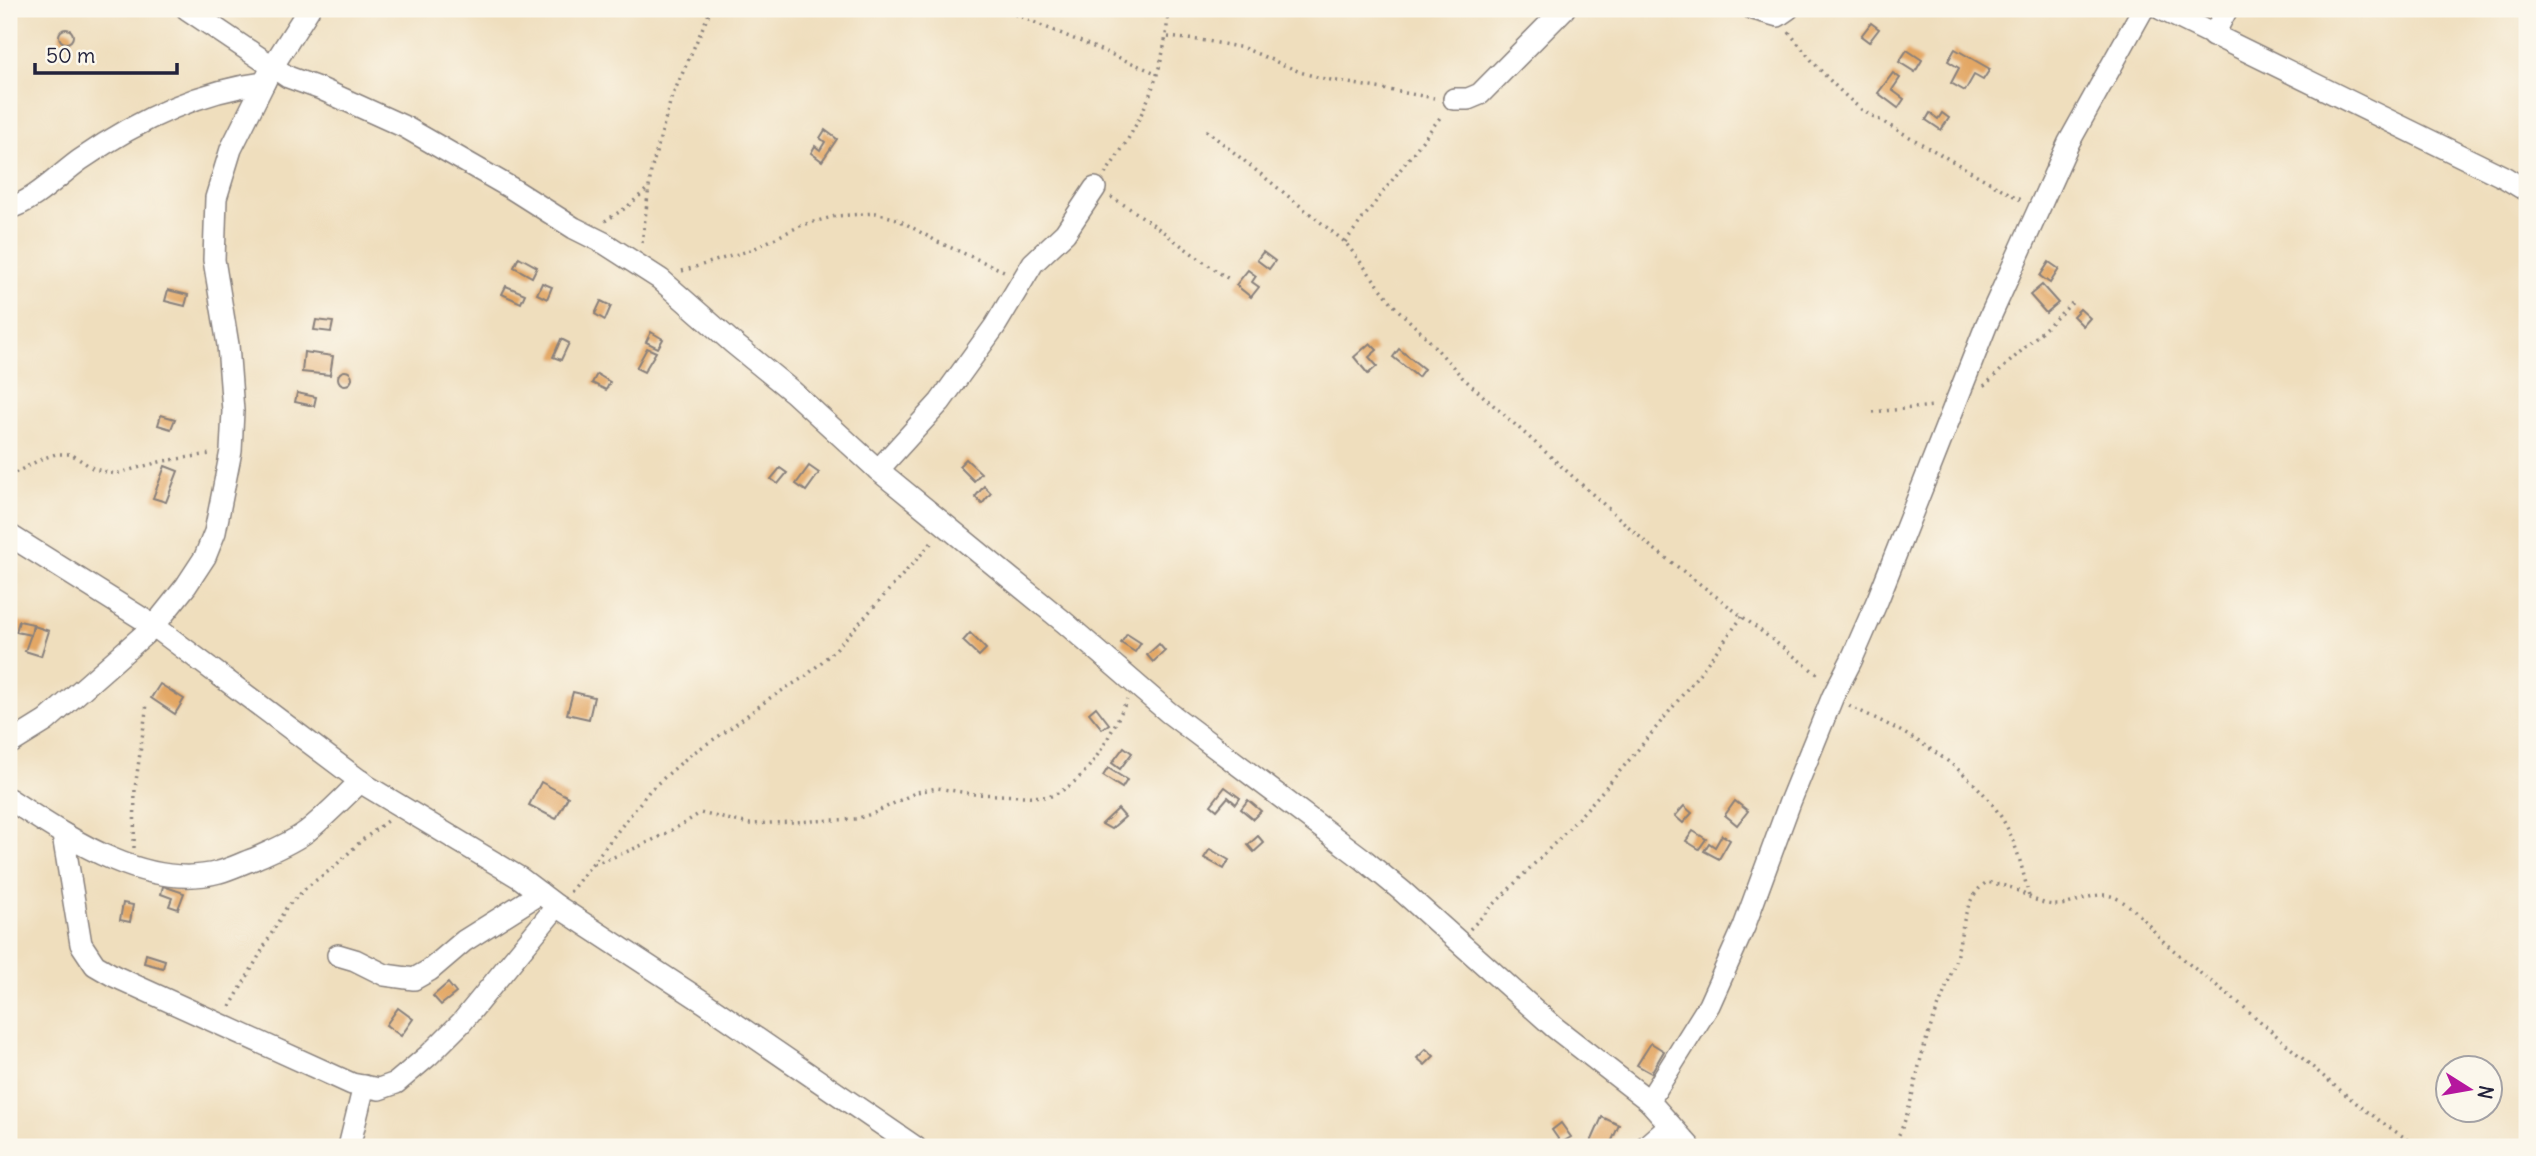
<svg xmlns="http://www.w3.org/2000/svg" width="2536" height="1156" viewBox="0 0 2536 1156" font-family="Delius,sans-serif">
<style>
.building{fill:#e3a765}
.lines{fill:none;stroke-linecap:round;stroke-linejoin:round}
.minor-casing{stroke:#88807c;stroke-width:24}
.path{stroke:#88807c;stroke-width:3.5;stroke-dasharray:2 5;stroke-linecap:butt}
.minor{stroke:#fff;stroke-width:21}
</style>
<rect width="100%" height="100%" fill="#fbf7ec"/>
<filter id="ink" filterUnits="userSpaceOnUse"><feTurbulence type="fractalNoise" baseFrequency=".0143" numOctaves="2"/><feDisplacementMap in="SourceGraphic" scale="14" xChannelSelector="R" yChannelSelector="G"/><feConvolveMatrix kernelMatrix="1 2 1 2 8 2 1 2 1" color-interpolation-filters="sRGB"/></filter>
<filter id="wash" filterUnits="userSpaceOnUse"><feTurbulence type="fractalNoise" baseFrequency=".00686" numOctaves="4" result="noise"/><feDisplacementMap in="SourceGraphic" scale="28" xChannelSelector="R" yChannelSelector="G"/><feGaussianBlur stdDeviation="1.57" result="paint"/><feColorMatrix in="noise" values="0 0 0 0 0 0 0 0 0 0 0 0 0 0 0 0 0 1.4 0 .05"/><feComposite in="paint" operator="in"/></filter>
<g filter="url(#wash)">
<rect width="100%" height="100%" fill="#efdebd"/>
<g id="blocks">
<g class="building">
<polygon points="1871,23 1879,29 1869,42 1861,36"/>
<circle cx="66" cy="36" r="7"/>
<polygon points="1955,49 1990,69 1983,80 1974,75 1965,91 1951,83 1959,68 1948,61"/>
<polygon points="1907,50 1922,60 1915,72 1899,62"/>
<polygon points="1893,73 1900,78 1892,90 1904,99 1898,108 1878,93"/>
<polygon points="1930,113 1938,119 1942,113 1949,118 1941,130 1926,120"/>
<polygon points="825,130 837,139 822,161 811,153 815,146 820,150 825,142 820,138"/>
<polygon points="1263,252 1275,261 1269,269 1257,260"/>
<polygon points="519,257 537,267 532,277 514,267"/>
<polygon points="2049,262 2059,269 2050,283 2040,276"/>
<polygon points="1248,270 1256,276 1252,282 1259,287 1251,297 1236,285"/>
<polygon points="542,283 552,287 547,299 537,294"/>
<polygon points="2042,285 2058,303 2046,313 2030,295"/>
<polygon points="506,286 525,294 521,303 502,294"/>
<polygon points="168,290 188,295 185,306 165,301"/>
<polygon points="601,301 611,306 605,320 595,314"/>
<polygon points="2080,309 2090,318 2083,326 2073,316"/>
<polygon points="316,320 333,322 331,332 314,330"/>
<polygon points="651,332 663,339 658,348 646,342"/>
<polygon points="561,339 569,343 561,360 553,357"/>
<polygon points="1370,343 1377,350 1369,357 1377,366 1368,374 1354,357"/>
<polygon points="647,348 656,352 644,372 636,368"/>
<polygon points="1399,349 1424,369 1418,377 1393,357"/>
<polygon points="304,352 333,356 330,375 302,372"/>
<circle cx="345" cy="378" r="7"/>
<polygon points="597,374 610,382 606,390 592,383"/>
<polygon points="297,393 316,397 314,406 295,402"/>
<polygon points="161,415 175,419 171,429 158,425"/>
<polygon points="966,459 981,473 974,481 959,466"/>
<polygon points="165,466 178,471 166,502 153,498"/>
<polygon points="809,466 819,473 806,491 796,484"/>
<polygon points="780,468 787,473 778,484 771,479"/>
<polygon points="984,486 991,493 982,504 975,497"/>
<polygon points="19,621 33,624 31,635 16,632"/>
<polygon points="34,626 49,631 41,656 25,651"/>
<polygon points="970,633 986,649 979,656 963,641"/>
<polygon points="1127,634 1141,643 1135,652 1121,643"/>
<polygon points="1159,644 1165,651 1153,662 1147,655"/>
<polygon points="160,684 184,699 175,714 151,698"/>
<polygon points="573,692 594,697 589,719 567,714"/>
<polygon points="1096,707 1109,724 1102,729 1089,713"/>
<polygon points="1124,747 1132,753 1120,769 1112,763"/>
<polygon points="1108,768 1127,780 1122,788 1103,776"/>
<polygon points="541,782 568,797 556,819 529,805"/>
<polygon points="1225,787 1240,798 1236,804 1228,797 1217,810 1211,805"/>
<polygon points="1248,800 1261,811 1253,819 1241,809"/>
<polygon points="1735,801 1748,811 1737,825 1725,815"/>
<polygon points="1684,806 1692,813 1683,823 1675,816"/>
<polygon points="1118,809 1125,817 1111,829 1102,824"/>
<polygon points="1693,831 1706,839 1699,849 1686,841"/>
<polygon points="1722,835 1730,840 1719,859 1704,851 1709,843 1715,847"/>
<polygon points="1258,836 1264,843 1254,852 1248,845"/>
<polygon points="1210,849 1229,860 1224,869 1204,858"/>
<polygon points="163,886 184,893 178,909 169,906 172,898 161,894"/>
<polygon points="123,903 133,905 130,922 120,920"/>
<polygon points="146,954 165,960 163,968 144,963"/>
<polygon points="448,983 456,993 441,1005 433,996"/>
<polygon points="398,1008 413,1019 401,1036 386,1025"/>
<polygon points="1651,1043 1664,1051 1651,1073 1637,1065"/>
<polygon points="1426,1049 1434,1056 1425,1065 1417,1058"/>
<polygon points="1602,1117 1619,1125 1609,1147 1603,1147 1591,1142"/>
<polygon points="1561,1123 1571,1137 1561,1143 1552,1130"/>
</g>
</g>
</g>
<g filter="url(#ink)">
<use href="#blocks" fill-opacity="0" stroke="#88807c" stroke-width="2"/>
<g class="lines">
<g class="minor-casing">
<g id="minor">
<polyline points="187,9 288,77 321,89 405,127 511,188 574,228 604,243 660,279 733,343 793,392 878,470 1064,622 1168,712 1363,859 1402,891 1554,1027 1649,1101 1690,1147"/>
<polyline points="1753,9 1778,16 1788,9"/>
<polyline points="2161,9 2504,177 2527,191"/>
<polyline points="2213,36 2227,9"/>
<polyline points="1454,99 1468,99 1480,94 1564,9"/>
<path d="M9,208C33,202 59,175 80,160C135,122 197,91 264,83"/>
<polyline points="878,470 940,402 995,326 1033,263 1065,233 1095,188"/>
<polyline points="9,535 154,626 367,786 520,878 557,906 705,1003 915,1147"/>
<polyline points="9,744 46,721 154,626 186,586 205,557 215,532 231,451 233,411 228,345 214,260 216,198 231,149 272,67 309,9"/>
<path d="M9,799C67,837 146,892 219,872C231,869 242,863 254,859C271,851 290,844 306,832C325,817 343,798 361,781"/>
<polyline points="63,835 81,944 95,965 114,976 352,1084 379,1089 396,1083 429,1055 462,1022 557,906"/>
<polyline points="338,955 355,960 385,975 414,979 430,970 464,941 540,893"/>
<polyline points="1649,1101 1709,1005 1744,927 1790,802 1833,696 1851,661 1878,599 1986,326 2069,142 2143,9"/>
<polyline points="349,1147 364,1086"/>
<polyline points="1645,1147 1670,1125"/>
</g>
</g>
<g class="path">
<polyline points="1002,9 1156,73"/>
<path d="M1789,32C1811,61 1834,87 1862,110L2021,200"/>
<polyline points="1168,37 1207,41 1244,48 1300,72 1320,78 1434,98"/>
<polyline points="1206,130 1345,242 1396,308 1425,336 1462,377 1649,545 1821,677"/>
<path d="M1105,174C1140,126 1167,69 1168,9"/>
<path d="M1111,197C1153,221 1188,253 1229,279"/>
<polyline points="605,221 627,207 646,190"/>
<polyline points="1345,242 1442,115"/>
<polyline points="642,243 651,171 671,99 711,9"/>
<polyline points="682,271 751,250 802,225 836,216 876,213 897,219 938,242 1004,271"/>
<polyline points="1984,386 2072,303"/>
<polyline points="1873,412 1933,406"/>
<polyline points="9,476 41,459 56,454 71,454 94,469 115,474 163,461 211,454"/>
<path d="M1849,706C1905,731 1971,766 2003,820C2017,844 2023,871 2029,897"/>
<polyline points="134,848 135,788 147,704"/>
<path d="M594,864C632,851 667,835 700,813L750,824L856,819L874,813L917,792L937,788L974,794L1048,797C1089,783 1109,737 1127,700"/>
<polyline points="570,892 650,790 690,755 725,732 770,698 806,676 835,650 934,540"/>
<path d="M1470,929C1499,899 1528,870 1557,841C1623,771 1685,694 1742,617"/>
<polyline points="230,1007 286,908 308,886 333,868 361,841 387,821"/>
<path d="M1892,1147C1911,1117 1913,1085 1923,1051C1931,1021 1945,994 1954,965C1963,938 1961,899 1987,882C1995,884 2004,885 2012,888C2027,895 2040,905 2057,905C2079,905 2096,887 2118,899C2136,908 2147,924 2160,938C2169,947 2179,954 2188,963C2207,979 2227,993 2246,1009C2303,1058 2356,1109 2420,1147"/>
</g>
<use href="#minor" class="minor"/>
</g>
</g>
<rect width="2536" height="1156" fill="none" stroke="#fbf7ec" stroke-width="35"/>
<g transform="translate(2469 1089) rotate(101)"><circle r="33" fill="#fbf7ec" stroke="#a4a2a5" stroke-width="2"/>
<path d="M0-5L12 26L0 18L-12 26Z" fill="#b5179e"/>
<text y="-10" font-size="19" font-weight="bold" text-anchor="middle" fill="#22223b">N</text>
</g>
<path d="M35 63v10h142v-10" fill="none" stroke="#22223b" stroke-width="3.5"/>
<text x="46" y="63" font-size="21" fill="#22223b" stroke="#fbf7ec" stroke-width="5" paint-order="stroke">50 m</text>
</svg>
